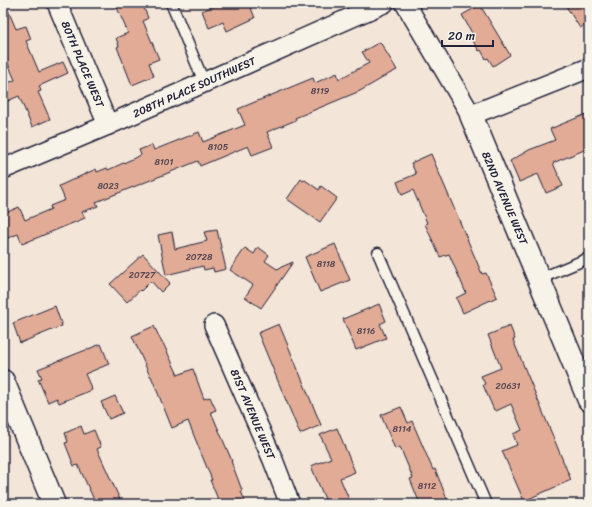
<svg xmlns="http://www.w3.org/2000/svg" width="592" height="507" viewBox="0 0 592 507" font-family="Sriracha,sans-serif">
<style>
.building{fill:#e1ab96;stroke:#22223b}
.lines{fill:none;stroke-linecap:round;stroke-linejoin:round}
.lane-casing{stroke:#22223b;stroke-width:13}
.street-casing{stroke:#22223b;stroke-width:22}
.secondary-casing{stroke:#22223b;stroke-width:25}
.lane{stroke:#f7f3e8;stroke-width:10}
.street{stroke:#f7f3e8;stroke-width:19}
.secondary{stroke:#f7f3e8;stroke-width:22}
.labels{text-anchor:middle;stroke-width:3;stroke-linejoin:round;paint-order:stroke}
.number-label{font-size:9px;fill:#524452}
.street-label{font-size:11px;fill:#22223b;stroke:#f7f3e8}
</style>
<rect width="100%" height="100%" fill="#f3e5d8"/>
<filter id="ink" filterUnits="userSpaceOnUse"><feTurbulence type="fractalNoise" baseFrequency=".025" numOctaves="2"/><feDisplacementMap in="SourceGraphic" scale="8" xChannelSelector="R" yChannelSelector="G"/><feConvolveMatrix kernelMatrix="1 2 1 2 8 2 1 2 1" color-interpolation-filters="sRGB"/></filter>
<g filter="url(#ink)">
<g class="building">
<polygon points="3,3 5,3 16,29 26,26 31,39 26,41 39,72 63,62 68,73 39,86 41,91 38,92 50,119 32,127 19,96 3,103 3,85 15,80 3,52"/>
<polygon points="115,3 142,3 148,18 143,21 159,59 149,63 154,76 132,85 117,47 119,46 116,38 128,33"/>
<polygon points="221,3 249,3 255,18 227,31 223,22 209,28 202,11"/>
<polygon points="564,3 589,3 589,23 580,28"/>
<polygon points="480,5 510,55 493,66 488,58 486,59 481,50 479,51 469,34 472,33 462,15"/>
<polygon points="380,42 397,70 381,78 381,79 360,91 295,118 296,120 267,132 273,147 252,155 248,146 200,166 198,161 96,202 98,206 82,212 85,218 22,244 18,234 3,240 3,214 19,207 25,220 51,209 50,206 65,200 59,186 96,169 97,172 107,168 108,170 141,155 139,150 152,145 154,150 199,132 203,142 245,125 238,109 313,78 315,83 337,73 339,79 369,63 362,52"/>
<polygon points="589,113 589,148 553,163 563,186 546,193 538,174 519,182 510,161 529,150 555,140 550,129"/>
<polygon points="431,154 482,274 486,273 497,297 463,313 456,298 466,293 449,254 440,257 425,224 427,223 413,190 402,195 397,182 416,174 411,163"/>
<polygon points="301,179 303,181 305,180 319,190 321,186 337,198 320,222 287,199"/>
<polygon points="217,230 226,269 214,272 213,268 204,270 203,266 166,275 158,235 172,232 175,249 207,241 204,232"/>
<polygon points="335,244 350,280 320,292 305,257"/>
<polygon points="258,247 269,255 265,261 277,269 293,262 261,308 245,297 253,285 230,270 245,248 254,254"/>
<polygon points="143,254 170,283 161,292 151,281 141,291 140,290 127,302 110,284"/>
<polygon points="379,304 386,321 380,324 386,338 356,350 343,319"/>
<polygon points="55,306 62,326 20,343 13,323"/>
<polygon points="279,324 321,425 300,434 258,333"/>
<polygon points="154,326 162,343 163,343 178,375 193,369 204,399 210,397 216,410 211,412 232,461 231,461 242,490 241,491 246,504 220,504 210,480 212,480 188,421 172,428 151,376 150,376 132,336"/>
<polygon points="510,326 515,339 513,340 571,480 524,501 502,451 517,445 513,434 522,430 511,404 496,411 495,410 494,410 483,385 485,384 481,376 501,368 488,335"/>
<polygon points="101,344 109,364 85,374 92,390 59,403 57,398 48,402 38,379 42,378 38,369"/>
<polygon points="115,396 123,413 109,419 101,402"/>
<polygon points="401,407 408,423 412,421 433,470 435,469 449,504 420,504 410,479 413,478 400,447 395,449 381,415"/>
<polygon points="81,426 84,434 94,430 101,447 97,449 122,504 96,504 78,465 74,466 65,443 68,442 65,433"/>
<polygon points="337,428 355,472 340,478 351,504 327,504 311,466 331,458 320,435"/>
</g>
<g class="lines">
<g class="lane-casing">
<g id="lane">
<polyline points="171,3 204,82"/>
<polyline points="378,253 486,504"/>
<polyline points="539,279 589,258"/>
</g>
</g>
<g class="street-casing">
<g id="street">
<polyline points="57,3 108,125"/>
<polyline points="405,3 471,115 589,68"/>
<polyline points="3,169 108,125 384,3"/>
<polyline points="214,325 273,460 290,504"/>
</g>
</g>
<g class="secondary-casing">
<g id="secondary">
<polyline points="471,115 589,400"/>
<polyline points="3,381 54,504"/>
</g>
</g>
<use href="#lane" class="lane"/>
<use href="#street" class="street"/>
<use href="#secondary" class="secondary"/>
</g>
</g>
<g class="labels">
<g class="number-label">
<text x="320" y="94">8119</text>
<text x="218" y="150">8105</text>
<text x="164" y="165">8101</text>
<text x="108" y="189">8023</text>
<text x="199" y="260">20728</text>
<text x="326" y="267">8118</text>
<text x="142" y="278">20727</text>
<text x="366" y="334">8116</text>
<text x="508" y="389">20631</text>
<text x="402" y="432">8114</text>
<text x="427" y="489">8112</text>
</g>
<g class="street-label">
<text transform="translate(83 64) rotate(67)" y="4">80TH PLACE WEST</text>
<text transform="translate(194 87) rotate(-24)" y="4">208TH PLACE SOUTHWEST</text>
<text transform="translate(505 198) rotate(67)" y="4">82ND AVENUE WEST</text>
<text transform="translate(253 414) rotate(67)" y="4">81ST AVENUE WEST</text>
</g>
</g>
<rect width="592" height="507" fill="none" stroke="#f7f3e8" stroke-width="16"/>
<rect x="8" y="8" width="576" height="491" fill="none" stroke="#22223b" stroke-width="1.5" filter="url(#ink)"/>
<path d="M442 40v6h51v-6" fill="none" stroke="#22223b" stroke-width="2"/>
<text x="448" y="40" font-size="12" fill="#22223b" stroke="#f7f3e8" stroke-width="3" paint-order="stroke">20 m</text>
</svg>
